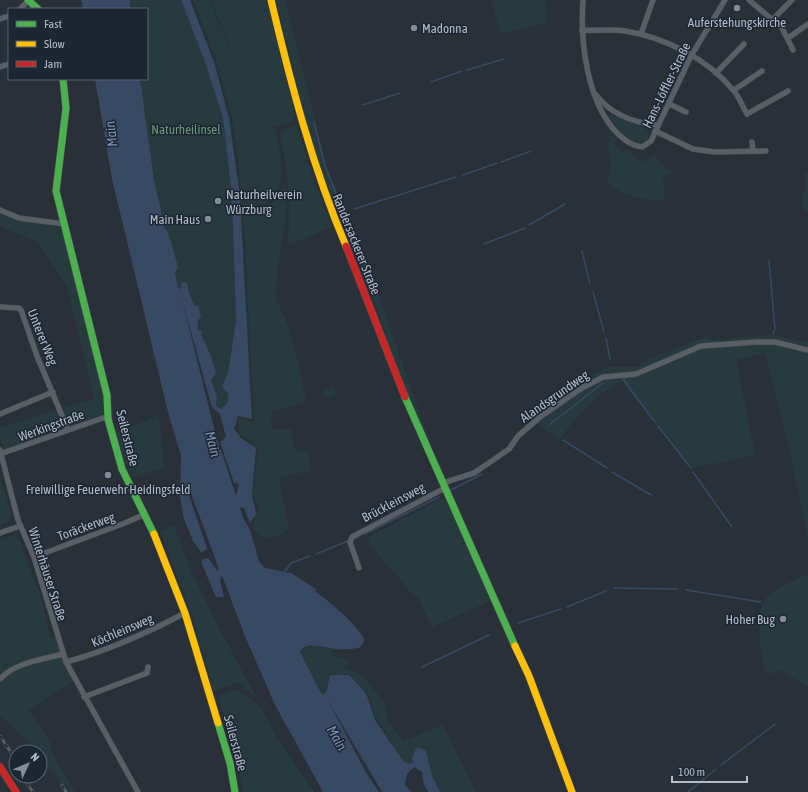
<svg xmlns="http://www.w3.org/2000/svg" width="808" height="792" viewBox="0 0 808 792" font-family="'Asap Condensed',sans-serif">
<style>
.green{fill:#273a3e}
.water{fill:#384963;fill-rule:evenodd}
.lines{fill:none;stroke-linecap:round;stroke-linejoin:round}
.stream{stroke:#384963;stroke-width:1.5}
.street-casing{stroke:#484c53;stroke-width:6}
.fast-casing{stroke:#484c53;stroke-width:8}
.slow-casing{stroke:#484c53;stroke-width:8}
.jam-casing{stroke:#484c53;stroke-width:8}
.street{stroke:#5a5e66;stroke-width:5}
.fast{stroke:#4caf50;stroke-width:7}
.slow{stroke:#ffc107;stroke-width:7}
.jam{stroke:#c62828;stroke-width:7}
.rail-casing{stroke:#595d64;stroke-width:3}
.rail{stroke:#1d2633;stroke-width:1.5;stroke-dasharray:4.5;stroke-linecap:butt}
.poi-dot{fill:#848b96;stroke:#1d2633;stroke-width:1.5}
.labels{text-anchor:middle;stroke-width:3;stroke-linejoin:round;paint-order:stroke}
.poi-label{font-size:13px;fill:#b4bcc9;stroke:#1d2633}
.street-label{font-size:13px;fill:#b4bcc9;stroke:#1d2633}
.park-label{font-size:13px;fill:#6b9a76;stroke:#1d2633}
.water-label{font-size:14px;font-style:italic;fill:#7c92b1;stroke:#1d2633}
</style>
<rect width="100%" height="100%" fill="#2a3038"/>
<g class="green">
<path d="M130,0H181L205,62L223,118L232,198L236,321L228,373L222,387L228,394V402L221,409L216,406L217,396L211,380L208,347L198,331C202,316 190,299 187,284L181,289L178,288L175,273L178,268L177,263C154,207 152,147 140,87V79H147V9H131Z"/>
<path d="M193,0H210L222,31L245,79L223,31L212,0H267L295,114L292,122L273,127L276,131C278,144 282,158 282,171C281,185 274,208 257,205L251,176L256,207L262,210C277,205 274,193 285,186L286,216L277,274L276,299L288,325L299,365L306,402L271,412L272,429H291L295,451L309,452L311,471L293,474L279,479L289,528C278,540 261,542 252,527L259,509L253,495L258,448L238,432L239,418L254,422L243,208L236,143L232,118L217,62Z"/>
<path d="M276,0H285L327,167L375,284L431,445C406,407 392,350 376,306C359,260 339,215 321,170L322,169L321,166L319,167L301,100Z"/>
<polygon points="491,0 545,0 547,23 501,34"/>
<path d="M610,114L644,126L649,134L648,140L641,143C628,142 615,126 609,116Z"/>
<path d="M296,124L312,174L332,227L288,245C290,207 289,171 280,135L287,128Z"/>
<path d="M609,134L617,140L614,144L623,152L626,149L642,162L655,155L664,167L672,171L670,174L664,175L663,177L665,198L663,200C644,202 622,195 607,183L611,166L608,144Z"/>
<polygon points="804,173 808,174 808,213 803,209 802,198 806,187"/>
<polygon points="0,213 19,220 62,228 104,395 103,418 5,453 0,437 0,428 94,398 67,287 38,242 0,226"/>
<path d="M769,335L808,342V538L788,444L765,353L736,360L755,454L725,462L698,466L691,470L622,382C601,388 572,422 559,440L533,420L584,380L606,367H638L649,359L707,336L711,340Z"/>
<polygon points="334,387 336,395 326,398 323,390"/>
<polygon points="159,415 164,468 132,478 116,433"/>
<polygon points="0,477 12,516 8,522 0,525"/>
<polygon points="442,498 456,519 490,601 432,627 419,599 410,591 375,551 367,538"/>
<polygon points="174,525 191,571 221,632 257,698 237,682 214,691 193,618 160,531"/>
<polygon points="17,535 39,592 51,639 56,635 75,680 29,710 50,742 52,753 75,792 66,792 40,752 0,716 0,540"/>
<path d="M808,574V687L781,671L778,670L771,674L765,673C762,652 752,615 767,597C776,586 796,580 808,574Z"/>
<polygon points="306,646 320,646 332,650 333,657 348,659 346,668 362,675 385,703 387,721 404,741 443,725 476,792 441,792 432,776 428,758 410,764 404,762 388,738 378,720 367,693 349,674 329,674 326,693 323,695 321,693 300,652"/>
<polygon points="234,690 240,692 261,707 276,736 314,792 243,792 234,742 218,697"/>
</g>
<g class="water">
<polygon points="81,0 130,0 131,9 83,9"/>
<path d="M181,0H190L214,62L229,118L240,196L252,419L238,416L234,429L241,438L256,448L252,495L256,514L250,523L244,508L242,507L240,508L243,518L250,530L259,561L265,568L291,573L316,589L315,591C334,606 352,619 365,640L359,648C351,649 344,650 336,649C326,648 306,640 300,652L321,693L323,695L326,693L330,675H349L366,693L375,720L404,762L410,764L413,762L412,758L416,748H421L426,751L432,776L440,792H429C423,786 423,781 422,772L414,767L407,774L405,785L411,792H382L327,699L367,774L379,792H323L274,703L244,634L223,578L221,577L220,580L224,597H216L201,562L203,559L208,558L218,571L219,569L188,485L186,487L207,548L206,550L201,552L193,541L184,519L180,497L181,456L168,412L112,179L95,79H140L154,179L165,229L168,232L177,263L178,268L175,273L178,288L181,289V284L183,282L187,283L190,296L195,306H198L201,316L198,321V331H203L201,335C208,347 213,360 216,374L211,380L217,396L216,406L221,409L228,402V394L222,387L228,373L236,321L232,197L223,118L205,62ZM181,296L212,407L220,414L226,437L220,442L234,483L239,484L236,496L215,432Z"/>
</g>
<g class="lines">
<g class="stream">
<polyline points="467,70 504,59"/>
<polyline points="431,82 462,71"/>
<polyline points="363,105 400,93"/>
<polyline points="314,122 325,166 373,285"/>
<polyline points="501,162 531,151"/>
<polyline points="463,175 497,163"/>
<polyline points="354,209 456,177"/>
<polyline points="529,225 565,204"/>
<polyline points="484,244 525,228"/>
<polyline points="582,251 590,284"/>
<polyline points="769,260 775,329 773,334"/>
<polyline points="593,292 604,332"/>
<polyline points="606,338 610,359"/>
<polyline points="627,377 623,379 655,422"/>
<polyline points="631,377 635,377"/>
<polyline points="549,425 603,383"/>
<polyline points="658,426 690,467"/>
<polyline points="563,440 607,468"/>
<polyline points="612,472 651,495"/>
<polyline points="693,472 732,527"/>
<polyline points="451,490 482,474"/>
<polyline points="365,534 439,497"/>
<polyline points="316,554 348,541"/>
<polyline points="285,571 291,563 310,556"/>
<polyline points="614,588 678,589"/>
<polyline points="686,590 761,602"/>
<polyline points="567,607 606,591"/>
<polyline points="518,623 561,609"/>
<polyline points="422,667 489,635"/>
<polyline points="721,765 775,724"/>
<polyline points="688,792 716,769"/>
</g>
<g class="street-casing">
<g id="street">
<path d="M583,0C580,42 587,103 618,134C625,140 632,146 642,147L651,141L691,56L725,0"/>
<polyline points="749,0 782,28 793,50"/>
<polyline points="20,9 29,0"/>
<polyline points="0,19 9,16"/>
<polyline points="772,20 792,0"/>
<path d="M582,30C597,31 611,29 625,31C664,37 708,59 733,90C739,96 742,106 747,114L788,91"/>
<polyline points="641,34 653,0"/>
<polyline points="788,38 808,24"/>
<polyline points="0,67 9,64"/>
<polyline points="716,73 744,44"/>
<polyline points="734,90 762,71"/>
<path d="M596,95C611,114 634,123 658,125"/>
<polyline points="669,104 686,112"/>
<polyline points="655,131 693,149 715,152 766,151"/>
<polyline points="752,142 753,150"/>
<polyline points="0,210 19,218 64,224"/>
<polyline points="0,307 19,308 21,310 37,356 68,430"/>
<polyline points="0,414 53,392"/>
<polyline points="0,450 18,520 34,557 66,662 138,792"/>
<polyline points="0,454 103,418 108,419"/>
<polyline points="443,483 474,473 496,458 509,449 518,436 540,417 582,388 603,377 636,374 701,346 757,342 775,342 808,350"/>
<polyline points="0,533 20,526"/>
<polyline points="34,557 125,523 145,514"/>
<polyline points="359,568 350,542 352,537 445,488"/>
<path d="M66,662C107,651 147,633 185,613"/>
<path d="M0,679C16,662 41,660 63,654"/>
<polyline points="84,697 147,673 148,667"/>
</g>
</g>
<g class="fast-casing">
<g id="fast">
<polyline points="28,0 38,9"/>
<polyline points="63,79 66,108 56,191 107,395 108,419 122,469 154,534"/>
<polyline points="405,397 515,646"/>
<polyline points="218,723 230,763 235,792"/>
</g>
</g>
<g class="slow-casing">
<g id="slow">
<path d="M271,0C291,84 312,166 346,246"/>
<polyline points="154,534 185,613 218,723"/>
<polyline points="515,646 529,676 572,792"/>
</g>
</g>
<g class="jam-casing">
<g id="jam">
<polyline points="346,246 405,397"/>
<polyline points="0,767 16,792"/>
</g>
</g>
<use href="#street" class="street"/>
<use href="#fast" class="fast"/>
<use href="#slow" class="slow"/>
<use href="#jam" class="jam"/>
<g class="rail-casing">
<g id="rail">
<polyline points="0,736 16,760"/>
<polyline points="22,776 33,792"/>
<polyline points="62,785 66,792"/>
</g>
</g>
<use href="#rail" class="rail"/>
</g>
<g class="poi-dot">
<circle cx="737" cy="8" r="4"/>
<circle cx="414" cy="28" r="4"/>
<circle cx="218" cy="201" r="4"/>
<circle cx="208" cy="219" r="4"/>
<circle cx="108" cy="475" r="4"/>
<circle cx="783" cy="619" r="4"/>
</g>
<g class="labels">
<g class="poi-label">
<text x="737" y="27">Auferstehungskirche</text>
<text x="422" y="33" text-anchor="start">Madonna</text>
<text x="226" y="199" text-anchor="start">Naturheilverein<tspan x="226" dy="15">Würzburg</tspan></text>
<text x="200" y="224" text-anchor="end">Main Haus</text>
<text x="108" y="494">Freiwillige Feuerwehr Heidingsfeld</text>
<text x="775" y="624" text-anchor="end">Hoher Bug</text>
</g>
<g class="street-label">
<text transform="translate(666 85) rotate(-64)" y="5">Hans-Löffler-Straße</text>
<text transform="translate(357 244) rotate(68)" y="5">Randersackerer Straße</text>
<text transform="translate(43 337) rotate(68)" y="5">Unterer Weg</text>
<text transform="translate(554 396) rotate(-35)" y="5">Alandsgrundweg</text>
<text transform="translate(51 425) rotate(-20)" y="5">Werkingstraße</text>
<text transform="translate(128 438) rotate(76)" y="5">Seilerstraße</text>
<text transform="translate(393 502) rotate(-28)" y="5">Brückleinsweg</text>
<text transform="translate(86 526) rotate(-20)" y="5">Toräckerweg</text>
<text transform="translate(48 574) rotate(72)" y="5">Winterhäuser Straße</text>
<text transform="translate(122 630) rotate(-23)" y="5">Köchleinsweg</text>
<text transform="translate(236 743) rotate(75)" y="5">Seilerstraße</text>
</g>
<g class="park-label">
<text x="186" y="134">Naturheilinsel</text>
</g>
<g class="water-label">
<text transform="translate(111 134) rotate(-97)" y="5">Main</text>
<text transform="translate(213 444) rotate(75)" y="5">Main</text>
<text transform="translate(337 738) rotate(60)" y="5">Main</text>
</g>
</g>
<rect x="8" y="8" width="140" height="72" fill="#1d2633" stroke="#59626f"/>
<rect x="16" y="21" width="20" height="6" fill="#4caf50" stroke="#59626f"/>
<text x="44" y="28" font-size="12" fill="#b4bcc9">Fast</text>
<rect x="16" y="41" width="20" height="6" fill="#ffc107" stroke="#59626f"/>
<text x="44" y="48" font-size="12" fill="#b4bcc9">Slow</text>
<rect x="16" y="61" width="20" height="6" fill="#c62828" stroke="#59626f"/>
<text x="44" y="68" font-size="12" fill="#b4bcc9">Jam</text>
<g transform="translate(28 764) rotate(46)"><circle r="19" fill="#1d2633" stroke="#59626f"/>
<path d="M0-3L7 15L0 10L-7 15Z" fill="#848b96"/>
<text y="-6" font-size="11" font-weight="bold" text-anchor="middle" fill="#b4bcc9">N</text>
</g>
<path d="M672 776v6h75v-6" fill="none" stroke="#b4bcc9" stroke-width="2"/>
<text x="678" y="776" font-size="12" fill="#b4bcc9" stroke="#1d2633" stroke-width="3" paint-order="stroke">100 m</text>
</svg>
